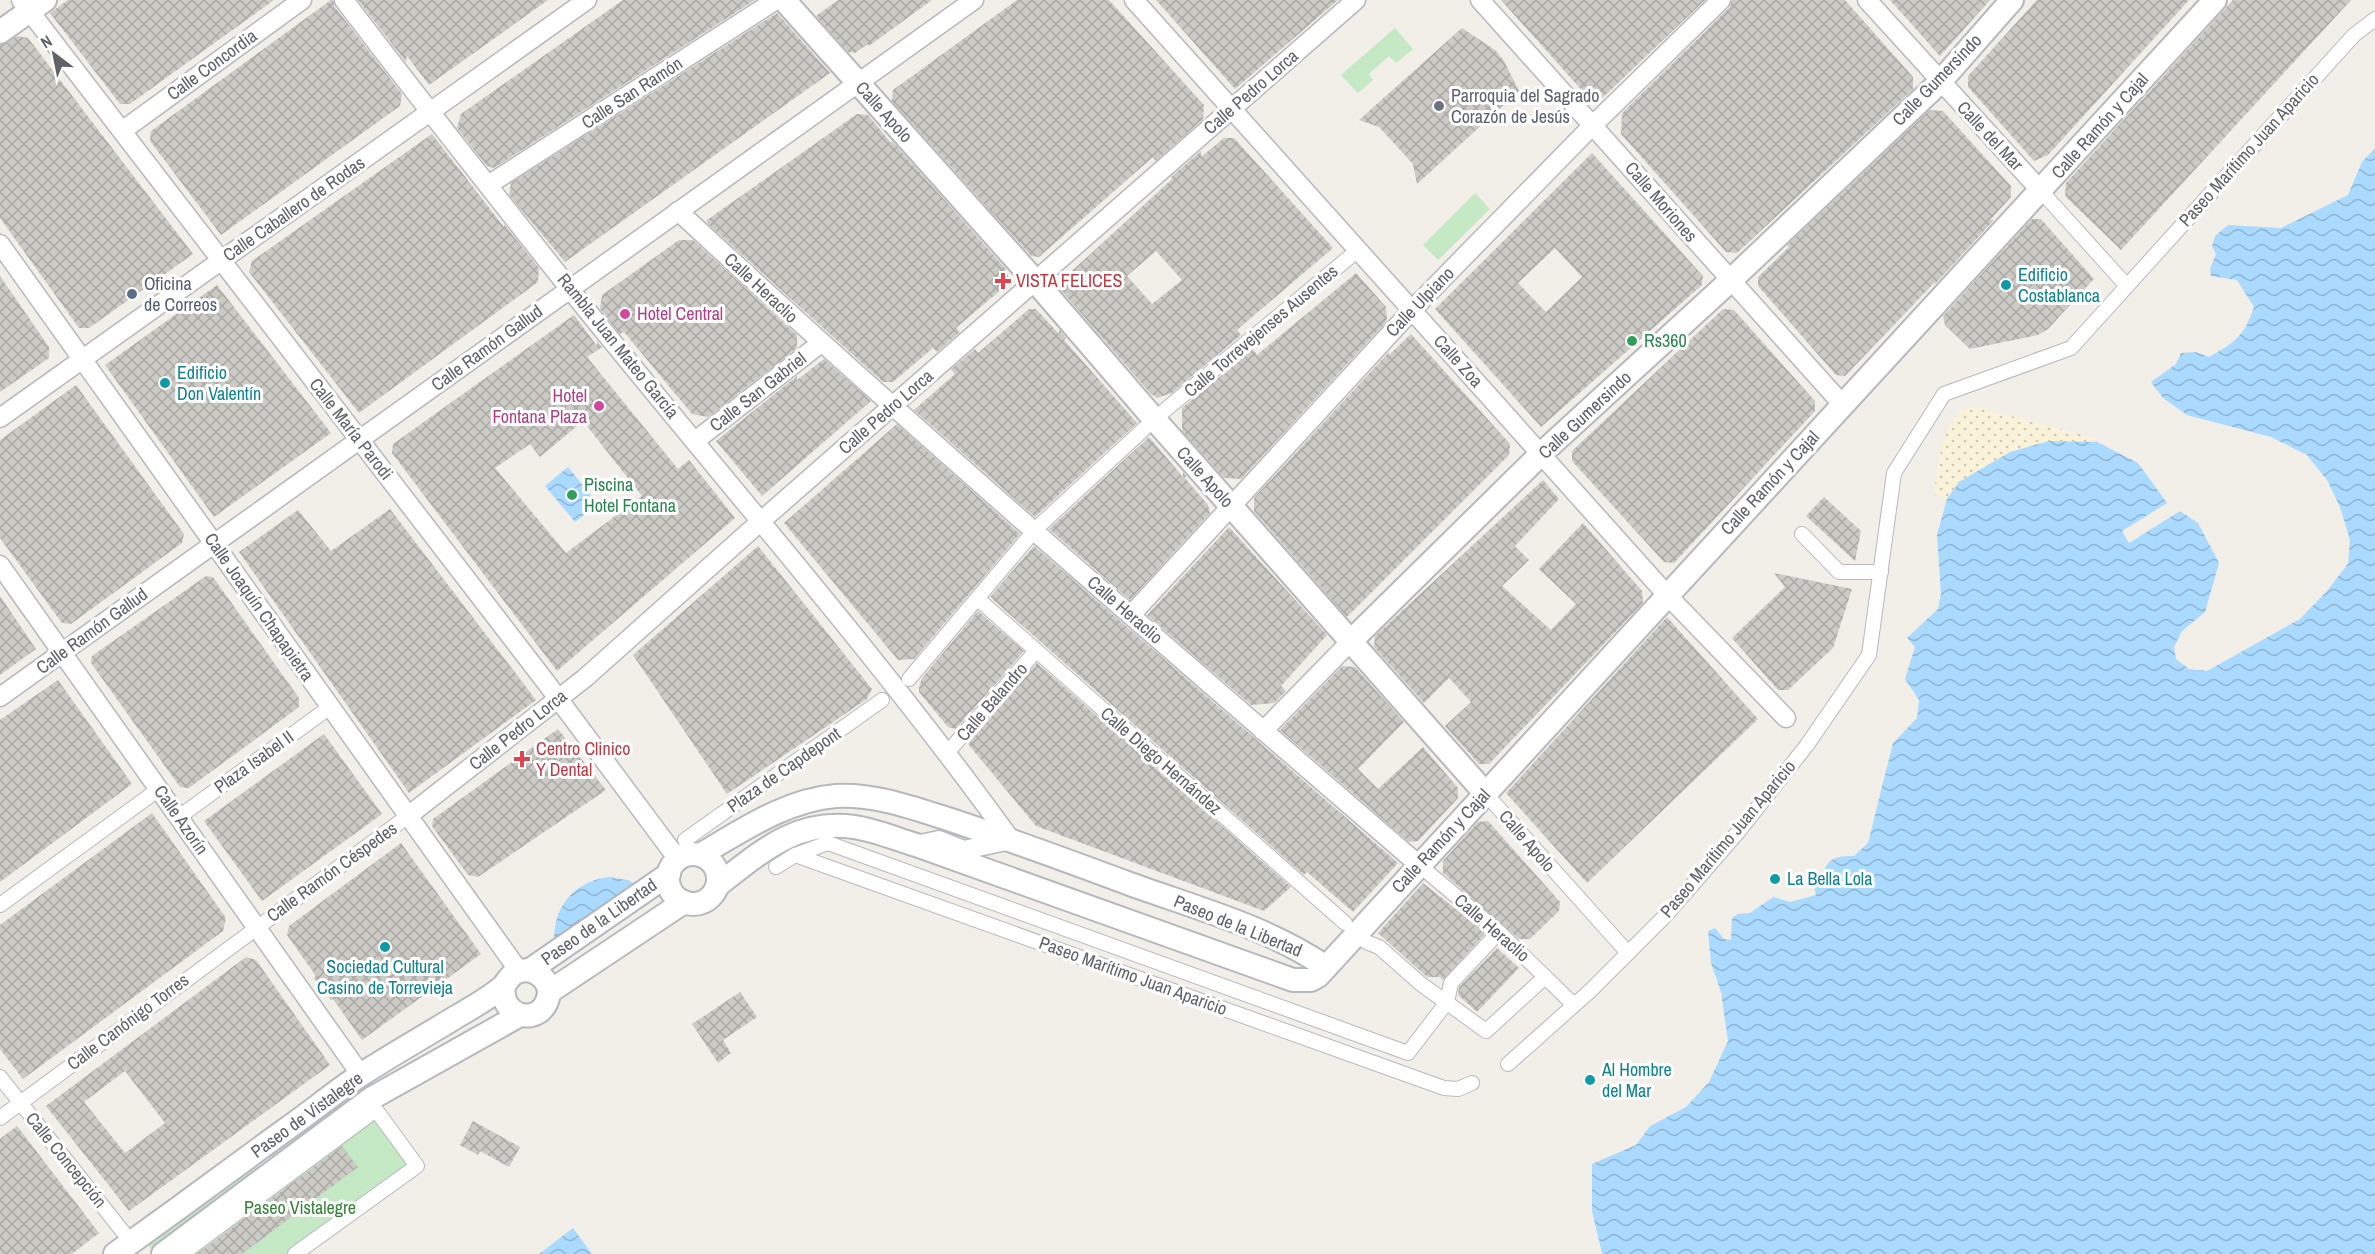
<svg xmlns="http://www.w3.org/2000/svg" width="2375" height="1254" viewBox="0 0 2375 1254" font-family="'Archivo Narrow',sans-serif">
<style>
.grass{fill:url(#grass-tufts)}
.sand{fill:url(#sand-dots)}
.park{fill:#c5e8c5}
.water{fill:url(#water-waves)}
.pier{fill:#f1efe8}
.building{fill:url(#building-cross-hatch);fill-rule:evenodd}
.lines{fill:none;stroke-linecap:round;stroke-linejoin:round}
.pedestrian-casing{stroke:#b5b8bc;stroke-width:16}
.minor-casing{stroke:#b5b8bc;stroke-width:21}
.tertiary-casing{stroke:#b5b8bc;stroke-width:26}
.pedestrian{stroke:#fff;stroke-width:14}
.minor{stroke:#fff;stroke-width:18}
.tertiary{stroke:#fff;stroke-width:22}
.worship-dot{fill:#6b7280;stroke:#fff;stroke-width:2}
.health-dot{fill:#e0444e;stroke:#fff;stroke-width:2}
.culture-dot{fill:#0f9aa8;stroke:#fff;stroke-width:2}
.service-dot{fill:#5c6f8a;stroke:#fff;stroke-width:2}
.hotel-dot{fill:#d1479c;stroke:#fff;stroke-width:2}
.leisure-dot{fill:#2e9e5b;stroke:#fff;stroke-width:2}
.labels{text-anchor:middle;stroke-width:6;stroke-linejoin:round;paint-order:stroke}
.street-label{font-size:18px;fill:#5f6368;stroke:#fff}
.worship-label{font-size:18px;fill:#5b616d;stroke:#fff;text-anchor:start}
.culture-label{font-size:18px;fill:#0d838f;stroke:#fff;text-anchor:start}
.health-label{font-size:18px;fill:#be3a42;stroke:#fff;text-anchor:start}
.service-label{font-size:18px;fill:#4e5e75;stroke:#fff;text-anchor:start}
.hotel-label{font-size:18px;fill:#b23c85;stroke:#fff;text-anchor:start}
.leisure-label{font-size:18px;fill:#27864d;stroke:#fff;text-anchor:start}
.park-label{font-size:18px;fill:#348238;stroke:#fff}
</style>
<defs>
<pattern id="grass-tufts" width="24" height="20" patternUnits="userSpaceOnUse" patternTransform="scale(1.5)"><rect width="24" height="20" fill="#c5e8c5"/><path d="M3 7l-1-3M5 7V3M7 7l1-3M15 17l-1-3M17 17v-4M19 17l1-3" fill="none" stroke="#a3c0a4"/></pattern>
<pattern id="sand-dots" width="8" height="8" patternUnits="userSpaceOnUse" patternTransform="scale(1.5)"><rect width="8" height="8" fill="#fbf3d9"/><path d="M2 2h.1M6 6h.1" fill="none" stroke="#cec8b4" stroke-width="1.8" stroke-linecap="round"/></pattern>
<pattern id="water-waves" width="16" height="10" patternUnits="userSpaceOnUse" patternTransform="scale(1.5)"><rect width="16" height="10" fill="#aadaff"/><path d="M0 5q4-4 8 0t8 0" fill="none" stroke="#8eb4d2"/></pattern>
<pattern id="building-cross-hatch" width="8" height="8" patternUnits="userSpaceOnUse" patternTransform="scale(1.5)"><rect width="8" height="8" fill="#cccac5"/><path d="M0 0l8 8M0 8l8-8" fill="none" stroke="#a9a8a4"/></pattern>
</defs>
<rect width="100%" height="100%" fill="#f1efe8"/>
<g class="grass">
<polygon points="333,1101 340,1111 273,1160 265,1148"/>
<polygon points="252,1158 261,1169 152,1250 144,1239"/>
</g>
<path class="sand" d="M1980,408L2094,438L2097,442L2049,441L2010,452L1959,482L1947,499L1934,494C1938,471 1941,419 1966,409C1970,408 1976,408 1980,408Z"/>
<g class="park">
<polygon points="1395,28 1413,49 1396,63 1389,56 1369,74 1373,80 1358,93 1341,75"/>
<polygon points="1475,193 1490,209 1438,260 1423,245"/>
<polygon points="376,1117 409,1162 285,1254 191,1254"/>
</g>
<g class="water">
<path d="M2375,148V1254H1602L1592,1212V1164L1636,1145L1650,1126L1686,1107L1709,1082L1728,1041L1721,992L1711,963L1708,931L1715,928L1724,939L1731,940L1732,918L1738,914L1750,913L1773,897L1790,902L1816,895L1811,873H1823C1829,857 1837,856 1854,856L1868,843L1893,743L1917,718L1919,700L1905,679L1915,647L1907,638L1938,609L1941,594L1937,535L1947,499L1959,482L2010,452L2049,441L2097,442L2138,463L2167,503L2122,531L2129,543L2180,511L2198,523L2219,563L2205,612L2182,631L2174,647L2176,659L2189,669L2207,671L2300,619L2326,592L2348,564L2350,540L2340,507L2327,480L2307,455L2271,437L2187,415L2163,398L2151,382L2176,364L2181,353L2196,352L2209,357C2236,342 2244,336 2254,307L2237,280L2211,276L2210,269L2216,254L2212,246L2215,236L2228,225L2281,228L2348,195L2362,162Z"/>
<polygon points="568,467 598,504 575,522 545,486"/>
<path d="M608,877L628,880L637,885L554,939C554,906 574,882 608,877Z"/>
<polygon points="573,1228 592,1254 539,1254"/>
</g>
<polygon class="pier" points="1591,1161 1592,1212 1602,1254 1599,1254 1589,1213 1589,1164"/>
<g class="building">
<polygon points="68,0 274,0 130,104 120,104 50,13"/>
<polygon points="331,0 333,0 335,7 402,94 400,106 221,235 150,141 151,131"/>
<polygon points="358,0 548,0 429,85 407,56 406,62"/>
<polygon points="623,0 755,0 494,168 487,166 457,128 461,114"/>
<polygon points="838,0 932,0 869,46 868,44 855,53 848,52 816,16"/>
<polygon points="1017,0 1109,0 1204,105 1203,119 1156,161 1153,157 1039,257 1031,256 892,101 893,90"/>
<polygon points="1156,0 1338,0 1235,89"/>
<polygon points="1501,0 1705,0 1595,105"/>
<polygon points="1732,0 1845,0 1913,77 1913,89 1737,253 1726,252 1621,134 1622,113 1729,8"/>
<polygon points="1890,0 1990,0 1940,56"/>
<polygon points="2037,0 2189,0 2048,155 2034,161 1968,87 1968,76"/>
<polygon points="2233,0 2351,0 2121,250 2065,196 2066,183"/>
<polygon points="777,13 830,73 565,262 509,195 511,183"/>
<polygon points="1462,28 1495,50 1504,61 1519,91 1417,184 1413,164 1379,127 1359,120"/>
<polygon points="18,36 28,38 193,254 89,328 79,328 0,218 0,45"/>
<polygon points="1930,110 1943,111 2011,186 2011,197 1990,220 1994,220 1935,284 1935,282 1845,376 1836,375 1758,286 1758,277 1789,247 1787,245"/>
<polygon points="857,114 868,115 891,143 892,141 1005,268 1010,282 956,328 960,332 937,352 933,348 893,382 883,382 707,223 707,220"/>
<polygon points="432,134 504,227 504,224 539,268 538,282 359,413 249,272 252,261"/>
<path d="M1224,138H1234L1333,248L1237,330L1241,335L1172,393L1157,398L1150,393L1060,289L1061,281L1172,179L1171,177L1201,151V157ZM1156,251L1182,280L1152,304L1127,276Z"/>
<path d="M1592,153L1703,276L1702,285L1541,427L1435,309ZM1555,248L1582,277L1546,312L1518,283Z"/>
<polygon points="2032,219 2041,219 2094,279 2048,329 2038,335 1970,349 1945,325 1943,316"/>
<polygon points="679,240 693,240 797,335 797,348 708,417 692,414 624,332 620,334 600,309 602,295"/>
<polygon points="1356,273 1386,307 1387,321 1241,479 1224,478 1182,431 1182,408 1253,349 1257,355"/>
<polygon points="0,276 49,347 49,358 0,392"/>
<polygon points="217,285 331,433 214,517 105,365"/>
<polygon points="1029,309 1036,309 1059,334 1059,329 1066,338 1064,340 1137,423 1035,517 914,410 955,374 951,369 975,349 978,353"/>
<polygon points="1723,309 1734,310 1815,401 1815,411 1674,563 1664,562 1572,461 1572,451"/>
<path d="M574,315L597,346V341L602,347L587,357L678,469L689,460L735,518L557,671L392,453L393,444ZM583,421L642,496L566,553L495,468L530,444L540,457Z"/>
<polygon points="1411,334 1510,444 1509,455 1347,617 1254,511 1254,498 1389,352 1389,355"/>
<polygon points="824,359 871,401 762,496 716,441 797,376 797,380"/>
<polygon points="76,385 184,534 182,543 71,624 62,623 0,538 0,440"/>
<polygon points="897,424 1020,534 914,659 898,660 784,523"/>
<polygon points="1149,437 1183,477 1183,472 1187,477 1184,477 1208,505 1210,513 1130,600 1049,529"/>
<polygon points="1543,480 1559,499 1515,546 1529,560 1502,586 1551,630 1576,604 1539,569 1583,523 1642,591 1643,603 1489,764 1479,764 1445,726 1471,702 1449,678 1424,703 1374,647 1375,636"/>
<polygon points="1824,497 1861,531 1855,561 1806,516"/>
<polygon points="390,509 536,700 409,793 239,552 298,510 331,551"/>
<polygon points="1229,527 1327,635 1281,686 1286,691 1274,703 1251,705 1147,615"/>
<polygon points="758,546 872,689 867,699 727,794 633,655"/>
<polygon points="1034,546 1398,863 1353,912 1307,872 1304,875 990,597"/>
<polygon points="1774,573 1852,589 1833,648 1788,690 1778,690 1732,638 1785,587"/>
<polygon points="206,576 213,577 299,698 299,707 189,788 180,787 91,663 92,656"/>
<polygon points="0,596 36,649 0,675"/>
<polygon points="978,611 1024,651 956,729 948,727 919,692 919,687 922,678"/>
<polygon points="1667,617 1758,719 1587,883 1506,793"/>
<polygon points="1037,663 1291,887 1264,911 1036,826 968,744"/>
<polygon points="1342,666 1355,667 1404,722 1358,769 1378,789 1423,747 1458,788 1458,798 1418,841 1409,842 1280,730"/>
<polygon points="58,680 132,784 0,882 0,720"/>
<polygon points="558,729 606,790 478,877 468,875 432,826 433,819"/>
<polygon points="324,734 382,814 262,901 204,821"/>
<polygon points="152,813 226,918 223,931 23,1079 0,1049 0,925"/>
<polygon points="1488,821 1560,902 1559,911 1530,939 1519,939 1443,873 1443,861 1478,822"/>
<polygon points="401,843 481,954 362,1040 333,999 331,1000 314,978 316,976 287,935 289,926"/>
<polygon points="1423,883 1486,933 1443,980 1440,977 1427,977 1378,933"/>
<polygon points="1497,948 1519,968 1477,1012 1458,995 1459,987"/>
<path d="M246,957L256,960L330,1065L129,1211L46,1106ZM125,1071L165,1123L125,1153L84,1102Z"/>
<polygon points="740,992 757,1017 723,1040 731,1053 718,1063 692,1024"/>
<polygon points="473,1121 520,1147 509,1167 480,1151 478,1155 460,1145"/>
<polygon points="17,1126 99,1233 72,1254 0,1254 0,1139"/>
<polygon points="342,1146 358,1167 242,1254 197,1254"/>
</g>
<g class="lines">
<g class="pedestrian-casing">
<g id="pedestrian">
<polyline points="2041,191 2126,285"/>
<polyline points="1164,411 1358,250"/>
<polyline points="1041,524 1145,428"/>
<polyline points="1802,534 1839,572 1881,572"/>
<polyline points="978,599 1345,923"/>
<polyline points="909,679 1029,537"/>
<polyline points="947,753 1036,651"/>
<polyline points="1485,793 1628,953"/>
<polyline points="179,817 330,707"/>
<polyline points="685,840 882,700"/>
<polyline points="795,855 1444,1088 1458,1089 1472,1083"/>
<polyline points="1419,865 1499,932 1574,1005"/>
<polyline points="776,867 795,855 828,843 1408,1053 1447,1002 1451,983 1499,932"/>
<polyline points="0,905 159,789"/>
<polyline points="1366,942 1379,947 1421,984 1486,1031 1545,977"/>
<polyline points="1508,1064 1590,991 1667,914 1739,831 1807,745 1869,655 1894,473 1944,394 2071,348 2354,35 2375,19"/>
<polyline points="0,1077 131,1242"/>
<polyline points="0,1118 408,816"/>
<polyline points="182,1254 376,1110 417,1166 295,1254"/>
</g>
</g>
<g class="minor-casing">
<g id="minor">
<polyline points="21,0 545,681 671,850 681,857"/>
<path d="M344,0C419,99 496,196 573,293C719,475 874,650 1011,840L964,850L939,840L916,845"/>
<polyline points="1134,0 1667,595 1786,718"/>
<polyline points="1480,0 1842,404"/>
<polyline points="1867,0 2041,191"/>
<polyline points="122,131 302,0"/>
<polyline points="488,185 776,0"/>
<path d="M678,211C920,435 1170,650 1419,865"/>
<polyline points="0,244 519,971"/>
<polyline points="0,418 587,0"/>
<polyline points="695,441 821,343"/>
<polyline points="0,565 361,1075"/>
<polyline points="1131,615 1412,310 1593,125 1721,0"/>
<polyline points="0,697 974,0"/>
<polyline points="1263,731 1351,641"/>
<polyline points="408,816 585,678 761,521 1356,0"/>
</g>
</g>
<g class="tertiary-casing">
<g id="tertiary">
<polyline points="784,0 1036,282 1155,420 1485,793"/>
<polyline points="0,32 45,0"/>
<polyline points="1351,641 1542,453 1730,281 1940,82 2012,0"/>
<circle cx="693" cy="879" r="25"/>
<path d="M700,855C743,830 786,800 836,796C876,794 913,808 951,820C1011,840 1071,862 1130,884C1196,908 1268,927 1326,967"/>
<path d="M718,885C761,852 796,819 854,827C875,830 896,839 916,845L1293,980H1311L1318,976L2215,0"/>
<polyline points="530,970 669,874"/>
<polyline points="549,992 684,902"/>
<path d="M115,1254C172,1213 228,1172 285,1130C311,1112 336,1091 362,1074C393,1054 425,1036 456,1017C471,1008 488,999 502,987C508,982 509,975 517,972C534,965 553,981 548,998C540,1027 499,1018 504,986"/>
<polyline points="163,1254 372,1098 520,1015"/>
</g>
</g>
<use href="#pedestrian" class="pedestrian"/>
<use href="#minor" class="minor"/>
<use href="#tertiary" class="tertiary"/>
</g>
<circle class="worship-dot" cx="1439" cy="106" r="6"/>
<g class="health-dot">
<path d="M1000 272h6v6h6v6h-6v6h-6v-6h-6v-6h6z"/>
<path d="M519 750h6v6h6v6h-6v6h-6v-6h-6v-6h6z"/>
</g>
<g class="culture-dot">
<circle cx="2006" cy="285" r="6"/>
<circle cx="165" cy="383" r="6"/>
<circle cx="1775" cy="879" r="6"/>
<circle cx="385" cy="947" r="6"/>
<circle cx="1590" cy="1080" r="6"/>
</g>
<circle class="service-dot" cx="132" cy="294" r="6"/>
<g class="hotel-dot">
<circle cx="625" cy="314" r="6"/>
<circle cx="599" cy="406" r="6"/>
</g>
<g class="leisure-dot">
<circle cx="1632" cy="341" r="6"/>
<circle cx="572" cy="495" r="6"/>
</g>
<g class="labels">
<g class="street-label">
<text transform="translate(212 65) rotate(-36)" y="6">Calle Concordia</text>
<text transform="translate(1937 80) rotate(-46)" y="6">Calle Gumersindo</text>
<text transform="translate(1251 92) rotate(-41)" y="6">Calle Pedro Lorca</text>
<text transform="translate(632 93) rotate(-33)" y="6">Calle San Ramón</text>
<text transform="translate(884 112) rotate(48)" y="6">Calle Apolo</text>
<text transform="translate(2100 126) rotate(-48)" y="6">Calle Ramón y Cajal</text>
<text transform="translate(1990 136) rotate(47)" y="6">Calle del Mar</text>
<text transform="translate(2249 150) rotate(-48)" y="6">Paseo Marítimo Juan Aparicio</text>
<text transform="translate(1661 202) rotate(49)" y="6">Calle Moriones</text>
<text transform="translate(294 209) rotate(-35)" y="6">Calle Caballero de Rodas</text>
<text transform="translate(761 288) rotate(43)" y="6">Calle Heraclio</text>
<text transform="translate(1420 302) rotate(-46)" y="6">Calle Ulpiano</text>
<text transform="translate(1261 331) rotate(-40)" y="6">Calle Torrevejenses Ausentes</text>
<text transform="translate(618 346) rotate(51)" y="6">Rambla Juan Mateo García</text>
<text transform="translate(487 348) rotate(-36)" y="6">Calle Ramón Gallud</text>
<text transform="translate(1458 361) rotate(48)" y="6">Calle Zoa</text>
<text transform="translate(758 392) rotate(-38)" y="6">Calle San Gabriel</text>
<text transform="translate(886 412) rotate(-41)" y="6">Calle Pedro Lorca</text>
<text transform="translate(1585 415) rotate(-43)" y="6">Calle Gumersindo</text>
<text transform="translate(351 429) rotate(52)" y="6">Calle María Parodi</text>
<text transform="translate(1205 477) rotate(48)" y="6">Calle Apolo</text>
<text transform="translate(1770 483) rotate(-47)" y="6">Calle Ramón y Cajal</text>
<text transform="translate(259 607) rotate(55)" y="6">Calle Joaquín Chapapietra</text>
<text transform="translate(1125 610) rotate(41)" y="6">Calle Heraclio</text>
<text transform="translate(92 631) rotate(-36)" y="6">Calle Ramón Gallud</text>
<text transform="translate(992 702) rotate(-49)" y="6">Calle Balandro</text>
<text transform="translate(518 730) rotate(-38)" y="6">Calle Pedro Lorca</text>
<text transform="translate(1161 761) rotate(41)" y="6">Calle Diego Hernández</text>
<text transform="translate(254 762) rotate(-36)" y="6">Plaza Isabel II</text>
<text transform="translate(784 770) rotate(-35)" y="6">Plaza de Capdepont</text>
<text transform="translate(181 820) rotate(55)" y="6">Calle Azorín</text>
<text transform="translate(1728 839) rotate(-50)" y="6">Paseo Marítimo Juan Aparicio</text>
<text transform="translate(1441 841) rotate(-47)" y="6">Calle Ramón y Cajal</text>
<text transform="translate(1527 841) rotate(49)" y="6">Calle Apolo</text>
<text transform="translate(332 872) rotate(-36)" y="6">Calle Ramón Céspedes</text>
<text transform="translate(599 922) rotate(-35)" y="6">Paseo de la Libertad</text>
<text transform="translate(1238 926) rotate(22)" y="6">Paseo de la Libertad</text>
<text transform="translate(1492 928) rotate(41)" y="6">Calle Heraclio</text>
<text transform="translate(1133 976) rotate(20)" y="6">Paseo Marítimo Juan Aparicio</text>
<text transform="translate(128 1022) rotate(-37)" y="6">Calle Canónigo Torres</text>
<text transform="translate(307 1115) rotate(-36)" y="6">Paseo de Vistalegre</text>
<text transform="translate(66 1160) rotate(51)" y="6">Calle Concepción</text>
</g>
<g class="worship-label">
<text x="1451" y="102">Parroquia del Sagrado<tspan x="1451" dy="21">Corazón de Jesús</tspan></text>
</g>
<g class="culture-label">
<text x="2018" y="281">Edificio<tspan x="2018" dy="21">Costablanca</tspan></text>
<text x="177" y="379">Edificio<tspan x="177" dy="21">Don Valentín</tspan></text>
<text x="1787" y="885">La Bella Lola</text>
<text x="385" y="973" text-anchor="middle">Sociedad Cultural<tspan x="385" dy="21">Casino de Torrevieja</tspan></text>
<text x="1602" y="1076">Al Hombre<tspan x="1602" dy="21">del Mar</tspan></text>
</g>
<g class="health-label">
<text x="1016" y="287">VISTA FELICES</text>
<text x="536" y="755">Centro Clinico<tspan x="536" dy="21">Y Dental</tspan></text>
</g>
<g class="service-label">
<text x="144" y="290">Oficina<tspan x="144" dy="21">de Correos</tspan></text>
</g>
<g class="hotel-label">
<text x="637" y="320">Hotel Central</text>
<text x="587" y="402" text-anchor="end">Hotel<tspan x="587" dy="21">Fontana Plaza</tspan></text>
</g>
<g class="leisure-label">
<text x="1644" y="347">Rs360</text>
<text x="584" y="491">Piscina<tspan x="584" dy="21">Hotel Fontana</tspan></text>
</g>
<g class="park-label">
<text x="300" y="1214">Paseo Vistalegre</text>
</g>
</g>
<g transform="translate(54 54) rotate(328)" stroke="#ffffff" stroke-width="4.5" paint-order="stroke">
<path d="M0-4.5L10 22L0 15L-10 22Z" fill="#5f6368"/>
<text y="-9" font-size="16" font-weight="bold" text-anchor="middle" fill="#5f6368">N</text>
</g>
</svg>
